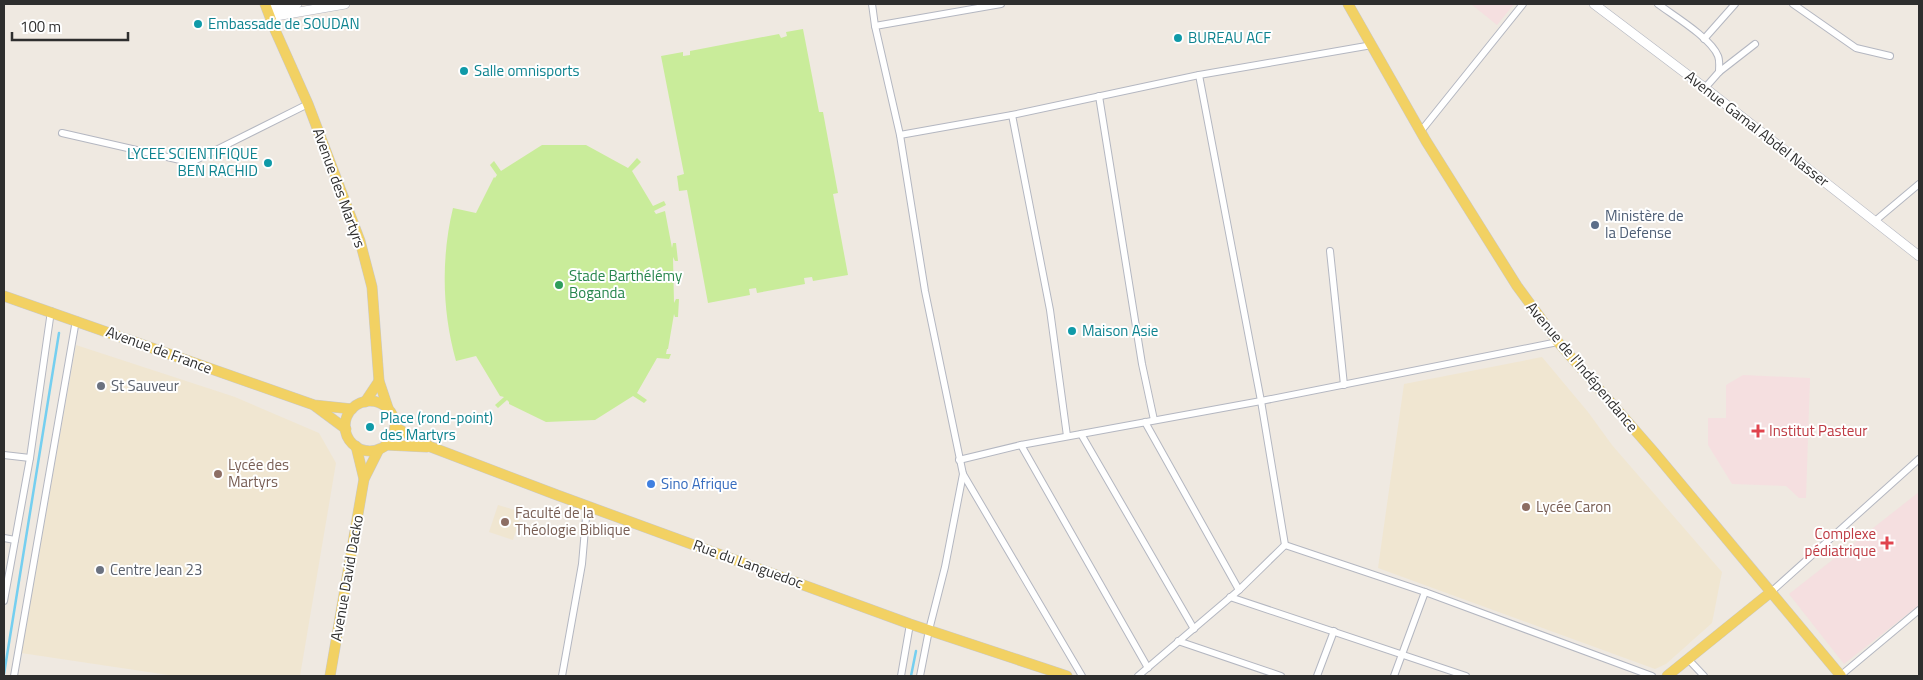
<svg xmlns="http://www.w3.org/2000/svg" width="1923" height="680" viewBox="0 0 1923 680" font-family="'Titillium Web',sans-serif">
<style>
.education{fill:#f0e6d1}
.medical{fill:#f5dfe0}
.pitch{fill:#c9ec9a}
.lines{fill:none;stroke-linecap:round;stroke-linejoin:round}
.stream{stroke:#75cff0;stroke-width:2.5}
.street-casing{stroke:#b4b7c1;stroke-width:8}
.secondary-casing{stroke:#b4b7c1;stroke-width:10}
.primary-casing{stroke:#c9c9c9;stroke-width:11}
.street{stroke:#fff;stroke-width:6}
.secondary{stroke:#fff;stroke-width:9}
.primary{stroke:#f2d163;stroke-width:10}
.culture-dot{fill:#0f9aa8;stroke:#fff;stroke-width:2}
.service-dot{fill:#5c6f8a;stroke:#fff;stroke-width:2}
.leisure-dot{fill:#2e9e5b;stroke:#fff;stroke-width:2}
.worship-dot{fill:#6b7280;stroke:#fff;stroke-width:2}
.health-dot{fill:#e0444e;stroke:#fff;stroke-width:2}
.education-dot{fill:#8d6e63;stroke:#fff;stroke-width:2}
.shop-dot{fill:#3f7fe0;stroke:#fff;stroke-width:2}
.labels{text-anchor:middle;stroke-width:4;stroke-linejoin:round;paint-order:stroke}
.culture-label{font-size:15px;fill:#0d838f;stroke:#fff;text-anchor:start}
.street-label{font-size:15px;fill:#2e2e2e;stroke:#fff}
.service-label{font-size:15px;fill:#4e5e75;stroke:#fff;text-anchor:start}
.leisure-label{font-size:15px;fill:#27864d;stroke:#fff;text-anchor:start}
.worship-label{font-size:15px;fill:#5b616d;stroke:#fff;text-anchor:start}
.health-label{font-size:15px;fill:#be3a42;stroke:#fff;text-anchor:start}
.education-label{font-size:15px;fill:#785e54;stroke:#fff;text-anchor:start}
.shop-label{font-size:15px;fill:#366cbe;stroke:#fff;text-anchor:start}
</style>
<rect width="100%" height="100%" fill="#efe9e1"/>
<g class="education">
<polygon points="76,345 235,397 319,433 336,463 300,676 175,676 21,653"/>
<polygon points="1542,357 1588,412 1612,445 1722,572 1712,623 1666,664 1655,669 1378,568 1404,384"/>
<polygon points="498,505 522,512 513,540 489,532"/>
</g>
<g class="medical">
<polygon points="1471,4 1514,4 1497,25"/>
<polygon points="1743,375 1810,378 1806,498 1799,498 1786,486 1732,484 1708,445 1708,418 1726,418 1726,385"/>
<polygon points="1919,492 1919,605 1844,664 1789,594"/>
</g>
<g class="pitch">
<polygon points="803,29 819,112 823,112 838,193 833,194 848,275 813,281 812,277 804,278 805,284 757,293 756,288 749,289 750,295 708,303 687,190 679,191 677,176 684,174 661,56 683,52 683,56 690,55 690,51 779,34 781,38 787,36 786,32"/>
<path d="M542,145H586L628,168L637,158L641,162L632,171L653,206L664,201L666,205L654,211L656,214L665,211L672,248L673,243H676L678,261H675L673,257L674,303L676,299H679L678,317H675L674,314L668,349H667L666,354H671L669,359L657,358L637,393L647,400L644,403L633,396L595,420L546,422L509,404V402L507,400L498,408L495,405L504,397L500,396L476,356L456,361C442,311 441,258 453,208L476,213L494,177L495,178L497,175L490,165L494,161L501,171Z"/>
</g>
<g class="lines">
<g class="stream">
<polyline points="4,674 59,333"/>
<polyline points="911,676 916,651"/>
</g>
<g class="street-casing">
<g id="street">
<polyline points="872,4 875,26 900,135 925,291 963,474 1082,676"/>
<path d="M1658,4C1674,16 1711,38 1718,56C1720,61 1719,67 1719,72"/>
<polyline points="1793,4 1856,48 1890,56"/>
<polyline points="875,26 1001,4"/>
<polyline points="1704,39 1735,4"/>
<polyline points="1199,75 1261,401 1285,545"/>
<polyline points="1705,88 1719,72 1755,44"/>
<polyline points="1099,96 1142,364 1154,420"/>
<polyline points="1012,115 1050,310 1067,436"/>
<polyline points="1421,131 1523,4"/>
<polyline points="62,133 189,162 196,160 308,104"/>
<polyline points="900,135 1012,115 1199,75 1372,45"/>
<polyline points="1875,221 1919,184"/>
<polyline points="1330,251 1344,385"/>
<polyline points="1145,422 1239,590"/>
<polyline points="1081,434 1194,629"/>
<polyline points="1021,445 1148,668"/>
<polyline points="4,455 30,458"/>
<polyline points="959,460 1021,445 1261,401 1558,342"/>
<polyline points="4,538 15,540"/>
<polyline points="1285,545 1425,592 1652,676"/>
<polyline points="1771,592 1919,459"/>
<polyline points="1230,597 1466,676"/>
<polyline points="4,601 30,458 51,311"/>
<polyline points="1178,641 1281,676"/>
<polyline points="1688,659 1704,676"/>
<polyline points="14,676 76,320"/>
<polyline points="562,676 582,564 587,506"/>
<polyline points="901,676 910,624"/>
<polyline points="920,676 929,630 945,567 963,474"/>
<polyline points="1138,676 1239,590 1285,545"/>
<polyline points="1317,676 1334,631"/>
<polyline points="1394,676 1425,592"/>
<polyline points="1840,676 1919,610"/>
</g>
</g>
<g class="secondary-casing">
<g id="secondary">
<polyline points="1594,4 1705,88 1919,256"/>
<polyline points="267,9 297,4"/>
<polyline points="270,17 345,4"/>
</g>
</g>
<g class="primary-casing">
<g id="primary">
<polyline points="265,4 275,30 308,104 360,241 372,287 379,381 388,408"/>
<polyline points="1348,4 1426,141 1517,286 1558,342 1654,452 1841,676"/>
<polyline points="4,296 314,405 352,409"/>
<circle cx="370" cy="426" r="25"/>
<polyline points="365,402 379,381"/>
<polyline points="315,406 346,429"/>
<polyline points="395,427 431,447 557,495 910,624 1067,676"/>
<polyline points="386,445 427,447"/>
<polyline points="356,446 364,479"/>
<polyline points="330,676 364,479 379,449"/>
<polyline points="1667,676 1771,592"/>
</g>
</g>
<use href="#street" class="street"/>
<use href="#secondary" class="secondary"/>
<use href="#primary" class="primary"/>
</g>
<g class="culture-dot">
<circle cx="198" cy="24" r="5"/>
<circle cx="1178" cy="38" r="5"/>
<circle cx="464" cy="71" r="5"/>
<circle cx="268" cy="163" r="5"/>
<circle cx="1072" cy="331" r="5"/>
<circle cx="370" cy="427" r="5"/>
</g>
<circle class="service-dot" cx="1595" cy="225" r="5"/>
<circle class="leisure-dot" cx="559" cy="285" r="5"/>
<g class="worship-dot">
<circle cx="101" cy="386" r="5"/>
<circle cx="100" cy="570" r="5"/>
</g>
<g class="health-dot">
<path d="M1755.5 423.5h5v5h5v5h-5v5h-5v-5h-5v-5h5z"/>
<path d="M1884.5 535.5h5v5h5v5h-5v5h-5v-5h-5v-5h5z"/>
</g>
<g class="education-dot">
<circle cx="218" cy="474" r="5"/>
<circle cx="1526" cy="507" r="5"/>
<circle cx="505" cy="522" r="5"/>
</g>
<circle class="shop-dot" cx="651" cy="484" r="5"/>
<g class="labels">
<g class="culture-label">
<text x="208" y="29">Embassade de SOUDAN</text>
<text x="1188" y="43">BUREAU ACF</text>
<text x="474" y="76">Salle omnisports</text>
<text x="258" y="159" text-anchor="end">LYCEE SCIENTIFIQUE<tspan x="258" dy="17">BEN RACHID</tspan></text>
<text x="1082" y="336">Maison Asie</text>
<text x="380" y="423">Place (rond-point)<tspan x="380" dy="17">des Martyrs</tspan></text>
</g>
<g class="street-label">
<text transform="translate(1757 129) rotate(38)" y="5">Avenue Gamal Abdel Nasser</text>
<text transform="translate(339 188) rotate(70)" y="5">Avenue des Martyrs</text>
<text transform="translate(159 350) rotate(20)" y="5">Avenue de France</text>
<text transform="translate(1582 367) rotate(50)" y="5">Avenue de l'Indépendance</text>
<text transform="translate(748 564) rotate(20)" y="5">Rue du Languedoc</text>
<text transform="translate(347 578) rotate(-80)" y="5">Avenue David Dacko</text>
</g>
<g class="service-label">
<text x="1605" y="221">Ministère de<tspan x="1605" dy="17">la Defense</tspan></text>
</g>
<g class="leisure-label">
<text x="569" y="281">Stade Barthélémy<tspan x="569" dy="17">Boganda</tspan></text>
</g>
<g class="worship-label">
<text x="111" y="391">St Sauveur</text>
<text x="110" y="575">Centre Jean 23</text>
</g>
<g class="health-label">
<text x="1769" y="436">Institut Pasteur</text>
<text x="1876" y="539" text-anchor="end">Complexe<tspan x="1876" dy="17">pédiatrique</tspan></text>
</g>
<g class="education-label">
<text x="228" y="470">Lycée des<tspan x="228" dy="17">Martyrs</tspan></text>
<text x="1536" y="512">Lycée Caron</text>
<text x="515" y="518">Faculté de la<tspan x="515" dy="17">Théologie Biblique</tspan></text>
</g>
<g class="shop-label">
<text x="661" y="489">Sino Afrique</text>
</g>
</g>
<rect width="1923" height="680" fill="none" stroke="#2e2e2e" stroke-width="10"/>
<path d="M12 32v8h116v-8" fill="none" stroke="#2e2e2e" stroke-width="2.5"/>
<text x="20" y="32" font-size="15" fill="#2e2e2e" stroke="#ffffff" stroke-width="4" paint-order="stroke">100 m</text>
</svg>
